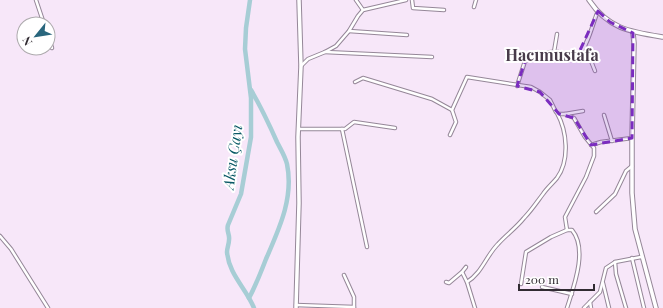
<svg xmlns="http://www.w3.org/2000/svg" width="663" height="308" viewBox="0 0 663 308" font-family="'Playfair Display',serif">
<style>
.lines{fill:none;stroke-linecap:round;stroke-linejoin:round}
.river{stroke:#a7cdd5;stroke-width:4.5}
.street-casing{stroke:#958798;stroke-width:4.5}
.secondary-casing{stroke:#958798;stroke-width:5.5}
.street{stroke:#fff;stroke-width:2.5}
.secondary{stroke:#fff;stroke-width:3.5}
.marked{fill:#7b2cbf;fill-opacity:0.2;stroke:#7b2cbf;stroke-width:3;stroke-dasharray:8 5;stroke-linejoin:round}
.labels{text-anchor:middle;stroke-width:4;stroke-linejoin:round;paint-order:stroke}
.water-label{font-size:15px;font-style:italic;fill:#0a5966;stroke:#fff}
.quarter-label{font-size:16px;font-weight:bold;fill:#483b4a;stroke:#fff}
</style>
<rect width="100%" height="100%" fill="#f7e7f9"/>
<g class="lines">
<g class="river">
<path d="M250,0L246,28L245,49L251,98V137L241,194L228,225C226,231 230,234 229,240C229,244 227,248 227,252C229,275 246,288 254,308"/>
<path d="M249,298C256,285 261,272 266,259C279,229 294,198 287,164C285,156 281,150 277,142C269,124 261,107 251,90"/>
</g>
<g class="street-casing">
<g id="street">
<polyline points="36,0 44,24"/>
<polyline points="356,0 363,10"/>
<polyline points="412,0 413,8 444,10"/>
<polyline points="474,7 476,0"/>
<polyline points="349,31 407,35"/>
<polyline points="48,36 52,48"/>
<polyline points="585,46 595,71"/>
<polyline points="325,52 432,57"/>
<polyline points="554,52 557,34"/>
<polyline points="301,66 308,59 325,52 336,46 349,31 358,16 363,10 406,0"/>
<polyline points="355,82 363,78 432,99 452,110"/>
<path d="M517,86L525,61C535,57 547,50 558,52C564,53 574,58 579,54C588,46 593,22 598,11"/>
<polyline points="565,114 583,111"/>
<polyline points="604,115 612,141"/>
<polyline points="299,129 345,129 354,122 395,128"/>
<polyline points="342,129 367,247"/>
<path d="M450,135L456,122L452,110L467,77L531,87L540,92L550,100L556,112L559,114H565L574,118L585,137L594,148V156L586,177L565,217L567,230H572C588,249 574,286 567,308"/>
<polyline points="591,145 601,142 632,138"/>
<polyline points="596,212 615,194 626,171 632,166"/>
<polyline points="0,236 11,249 48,308"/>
<polyline points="632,258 644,308"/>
<polyline points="615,262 616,274 626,308"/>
<polyline points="462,272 467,282"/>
<polyline points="344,275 354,297 354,308"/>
<polyline points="446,282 449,283 462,272 466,267"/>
<polyline points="603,283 609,308"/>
<polyline points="521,284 526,252 551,237 567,230"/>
<polyline points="542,287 572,294"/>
<polyline points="590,302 591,308"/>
<polyline points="296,305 354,307"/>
<path d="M475,308L467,282C482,273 486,256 498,244C506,235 516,228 524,218C531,211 537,202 543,194C547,188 553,183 557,178C570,160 567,131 557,113"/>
<polyline points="584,308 600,292 606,268 615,262 641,257"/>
</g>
</g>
<g class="secondary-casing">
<g id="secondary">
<path d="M589,0C608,29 631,32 663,37"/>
<polyline points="633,33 634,43 632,138 632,193 635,229 656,308"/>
<polyline points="296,308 299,203 298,137 301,66 299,0"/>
</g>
</g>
<use href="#street" class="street"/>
<use href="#secondary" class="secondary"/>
</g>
<path class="marked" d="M598,11L610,22L633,33L632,138L591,145L574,118L559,114L540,92L517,86L525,61L557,51L577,57Z"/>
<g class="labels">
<g class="water-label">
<text transform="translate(233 157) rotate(-82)" y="5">Aksu Çayı</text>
</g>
<g class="quarter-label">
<text x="552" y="61">Hacımustafa</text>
</g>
</g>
<g transform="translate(36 36) rotate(240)"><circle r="19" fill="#ffffff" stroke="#adaaad"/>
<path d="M0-3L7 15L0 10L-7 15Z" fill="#29667d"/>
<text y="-6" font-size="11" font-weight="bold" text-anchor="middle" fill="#312b32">N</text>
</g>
<path d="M519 284v6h75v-6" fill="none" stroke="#312b32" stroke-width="2"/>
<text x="525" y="284" font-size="12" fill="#312b32" stroke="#ffffff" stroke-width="3" paint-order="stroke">200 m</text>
</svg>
